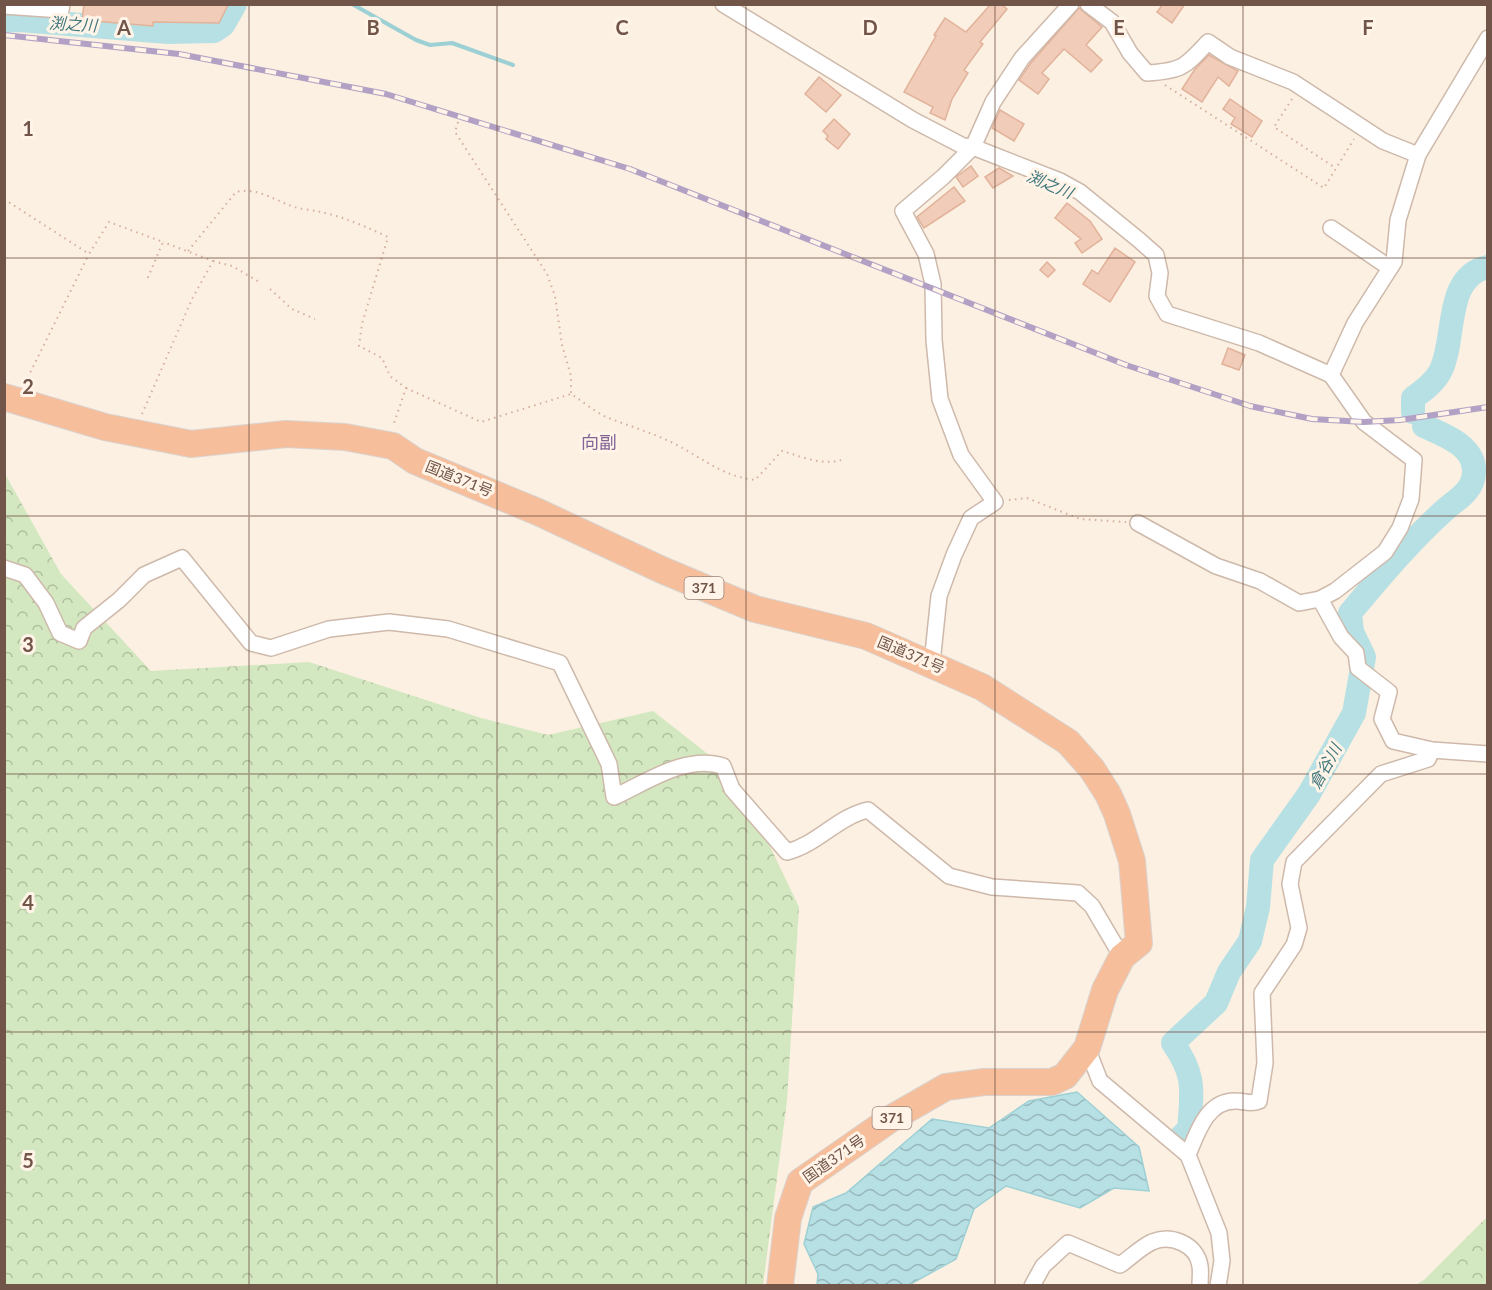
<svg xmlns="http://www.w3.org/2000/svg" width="1492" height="1290" viewBox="0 0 1492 1290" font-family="Lato,'Noto Sans JP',sans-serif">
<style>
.forest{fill:url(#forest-crowns)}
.water{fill:url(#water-waves);stroke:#9dd0d5;stroke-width:1.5}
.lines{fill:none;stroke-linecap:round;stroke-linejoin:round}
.stream{stroke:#9dd0d5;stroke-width:4}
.river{stroke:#b7e0e4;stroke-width:24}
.building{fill:#f0ccb9;stroke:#e2b29a;stroke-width:1.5}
.minor-casing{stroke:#ceb9ab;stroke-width:18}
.trunk-casing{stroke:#dad3d0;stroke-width:28}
.path{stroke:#d4af9d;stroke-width:2;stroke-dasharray:1.5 4.5;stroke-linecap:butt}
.minor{stroke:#fff;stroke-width:15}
.trunk{stroke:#f6be9a;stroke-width:26}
.rail-casing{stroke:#b2a1c4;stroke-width:6}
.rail{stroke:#fff4e7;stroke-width:4;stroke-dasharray:11;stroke-linecap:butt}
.grid{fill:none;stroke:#725549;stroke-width:1.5;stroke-opacity:0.55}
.labels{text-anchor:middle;stroke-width:6;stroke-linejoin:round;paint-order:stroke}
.shield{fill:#fff4e7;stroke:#9c8578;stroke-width:1.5}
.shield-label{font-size:14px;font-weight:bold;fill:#725549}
.street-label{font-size:15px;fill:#725549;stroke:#fff4e7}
.water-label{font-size:16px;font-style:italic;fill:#40777e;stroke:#fff4e7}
.quarter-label{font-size:18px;fill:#826495;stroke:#fff4e7}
.grid-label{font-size:20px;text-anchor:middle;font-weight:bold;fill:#725549;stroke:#fff4e7;stroke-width:6;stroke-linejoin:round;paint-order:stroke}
</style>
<defs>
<pattern id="forest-crowns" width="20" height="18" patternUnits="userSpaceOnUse" patternTransform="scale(1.5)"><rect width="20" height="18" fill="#d3e8c0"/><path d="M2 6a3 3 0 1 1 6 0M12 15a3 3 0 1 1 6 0" fill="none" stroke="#b0bf9e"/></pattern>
<pattern id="water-waves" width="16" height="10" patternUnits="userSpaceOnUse" patternTransform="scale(1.5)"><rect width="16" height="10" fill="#b7e0e4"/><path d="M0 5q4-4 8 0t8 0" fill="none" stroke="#99b8bb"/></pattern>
</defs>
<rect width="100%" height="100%" fill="#fbf0e1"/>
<g class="forest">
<polygon points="4,472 61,574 151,671 309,662 481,718 548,735 653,711 736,776 799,907 787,1101 763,1285 5,1285"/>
<polygon points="1487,1217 1487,1285 1416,1285 1424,1280"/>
</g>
<polygon class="water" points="1077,1092 1139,1147 1149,1191 1114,1188 1080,1208 1006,1186 974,1209 956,1259 909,1285 817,1285 818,1274 804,1244 813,1207 846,1193 932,1119 989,1128 1029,1101"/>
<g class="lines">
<polyline class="stream" points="352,4 416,40 430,45 452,43 513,65"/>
<g class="river">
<polyline points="4,21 19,20 168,32 214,31 223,25 235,4"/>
<path d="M1413,412V398C1423,391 1434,383 1440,372C1457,340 1443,276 1488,267"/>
<path d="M1180,1138L1189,1129C1192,1090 1196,1076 1173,1043L1216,1003L1229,972L1250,941L1258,907L1262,860L1309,794L1354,713L1364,657L1352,632L1350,613C1381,576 1411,540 1447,508C1459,498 1473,490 1474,473C1476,446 1444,435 1424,426"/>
</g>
</g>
<g class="building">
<polygon points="84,4 180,4 228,5 219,23 153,22 153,26 82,20"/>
<polygon points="991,4 1001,4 1007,9 980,42 983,44 964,70 968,73 952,99 945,120 930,113 933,107 904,92 936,36 934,35 945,18 966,32"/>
<polygon points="1163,4 1185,4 1172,23 1157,12"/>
<polygon points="1079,8 1102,27 1086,45 1102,60 1091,72 1064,49 1042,73 1049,79 1038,94 1019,80 1030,64"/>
<polygon points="1209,55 1238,71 1229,86 1218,77 1202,102 1182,89 1195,69"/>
<polygon points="819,77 841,95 826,112 805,94"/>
<polygon points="1230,99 1262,121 1252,137 1231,124 1235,118 1223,109"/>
<polygon points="1000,110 1024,124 1014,141 992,128"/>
<polygon points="834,119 850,134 838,149 826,139 828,136 823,131"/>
<polygon points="971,166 978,176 963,187 956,177"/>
<polygon points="999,168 1013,176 993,188 985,177"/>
<polygon points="954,187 965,201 924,228 917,217"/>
<polygon points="1067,203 1090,221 1102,239 1082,253 1075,243 1081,239 1055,218"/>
<polygon points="1115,248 1135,262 1110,302 1083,284 1092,270 1098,274"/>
<polygon points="1047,262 1055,270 1048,277 1040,270"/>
<polygon points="1228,348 1245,355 1239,370 1222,364"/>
</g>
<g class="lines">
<g class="minor-casing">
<g id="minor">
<polyline points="723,4 913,120 963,146 973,147 1060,181 1080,192 1139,240 1156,255 1160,273 1157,296 1167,314 1259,343 1331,375 1364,422 1414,460 1411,499 1400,528 1385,552 1335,591 1320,599 1299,603 1260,581 1216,566 1138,523"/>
<path d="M1088,4L1112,22L1130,53L1147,73C1182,71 1185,67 1208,42L1230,57L1293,82L1383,141L1418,155"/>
<polyline points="4,6 61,10 62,4"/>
<polyline points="1331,228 1390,268"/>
<polyline points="1331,375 1355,323 1394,262 1398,220 1418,155 1488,38"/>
<path d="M4,568L25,575L46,603L60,633L79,641L84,628L119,600L144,575L182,558L251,643L271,648L329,629L389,622L448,629L560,663L609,764L614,797C647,782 686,754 723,766L732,789L787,852C818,844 837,817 868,810L949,876L992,887L1078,893L1092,906L1122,957"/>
<polyline points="1320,599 1341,637 1356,653 1358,668 1389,692 1382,719 1393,741 1432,750 1488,754"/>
<polyline points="932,663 939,596 954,555 971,518 995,502 961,455 940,399 934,340 933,284 926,254 903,211 943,177 973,147 993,102 1022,58 1071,4"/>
<polyline points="1087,1048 1100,1081 1188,1155 1219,1233 1222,1261 1218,1286"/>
<path d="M1188,1155C1197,1133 1207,1100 1236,1101C1245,1101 1250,1105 1259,1101L1265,1063L1262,993L1294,945L1299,928L1290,884L1294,862L1381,774L1428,759L1432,750"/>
<path d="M1032,1286L1043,1266L1068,1243L1120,1265C1130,1258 1141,1247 1152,1242C1171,1234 1197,1244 1200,1266C1201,1272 1200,1279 1200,1286"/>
</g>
</g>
<g class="trunk-casing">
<polyline id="trunk" points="4,397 105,427 191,444 286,434 345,437 393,446 415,461 538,512 662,570 755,609 866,636 982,687 1068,742 1092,769 1108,794 1117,814 1132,861 1139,943 1122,957 1105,990 1087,1048 1065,1076 1052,1082 984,1082 946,1087 892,1118 800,1182 788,1218 780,1286"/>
</g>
<g class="path">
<polyline points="1165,85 1324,188 1354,139"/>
<polyline points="1292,99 1274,127 1334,167"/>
<polyline points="458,122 455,132 547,274 555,296 562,345 571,376 571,394"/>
<polyline points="4,199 89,254 109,222 163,242 146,282"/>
<path d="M188,251L236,192C261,186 279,205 303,209C335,213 358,223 388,237L362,324L359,346L382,358L390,376L406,388L393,426"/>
<polyline points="213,261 232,266 261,283"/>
<polyline points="270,289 292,309 315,319"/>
<polyline points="25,383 89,254"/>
<path d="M406,388L481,422L571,394C582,401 594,411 606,417C629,426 653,433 675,444C704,459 722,476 755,480L782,451C800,456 822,466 841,460"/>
<polyline points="142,414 192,299 213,261 163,242"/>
<polyline points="1009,500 1027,498 1080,519 1126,522"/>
</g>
<use href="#minor" class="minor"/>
<use href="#trunk" class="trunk"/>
<g class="rail-casing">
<polyline id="rail" points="4,35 179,54 386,94 630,169 1126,365 1250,406 1312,419 1364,422 1400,420 1488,407"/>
</g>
<use href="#rail" class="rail"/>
</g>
<path class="grid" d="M249,4V1286M497,4V1286M746,4V1286M995,4V1286M1243,4V1286M4,258H1488M4,516H1488M4,774H1488M4,1032H1488"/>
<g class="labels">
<g class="shield">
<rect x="684.5" y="577" width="39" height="22" rx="4.5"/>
<rect x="872.5" y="1107" width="39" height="22" rx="4.5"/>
</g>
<g class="shield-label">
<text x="704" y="593">371</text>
<text x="892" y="1123">371</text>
</g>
<g class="street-label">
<text transform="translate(459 479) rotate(22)" y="5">国道371号</text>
<text transform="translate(911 655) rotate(23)" y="5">国道371号</text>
<text transform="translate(834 1159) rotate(-35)" y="5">国道371号</text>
</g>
<g class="water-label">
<text transform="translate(73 24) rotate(3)" y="6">渕之川</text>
<text transform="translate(1050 184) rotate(23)" y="6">渕之川</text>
<text transform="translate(1325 766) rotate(-61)" y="6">倉谷川</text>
</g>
<g class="quarter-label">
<text x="599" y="449">向副</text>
</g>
</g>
<g class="grid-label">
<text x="124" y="35">A</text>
<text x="373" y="35">B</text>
<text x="622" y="35">C</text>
<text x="870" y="35">D</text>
<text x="1119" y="35">E</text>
<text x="1368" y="35">F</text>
<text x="28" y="136">1</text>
<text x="28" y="394">2</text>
<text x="28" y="652">3</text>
<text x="28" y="910">4</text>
<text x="28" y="1168">5</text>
</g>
<rect width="1492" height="1290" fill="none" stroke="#725549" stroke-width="12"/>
</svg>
